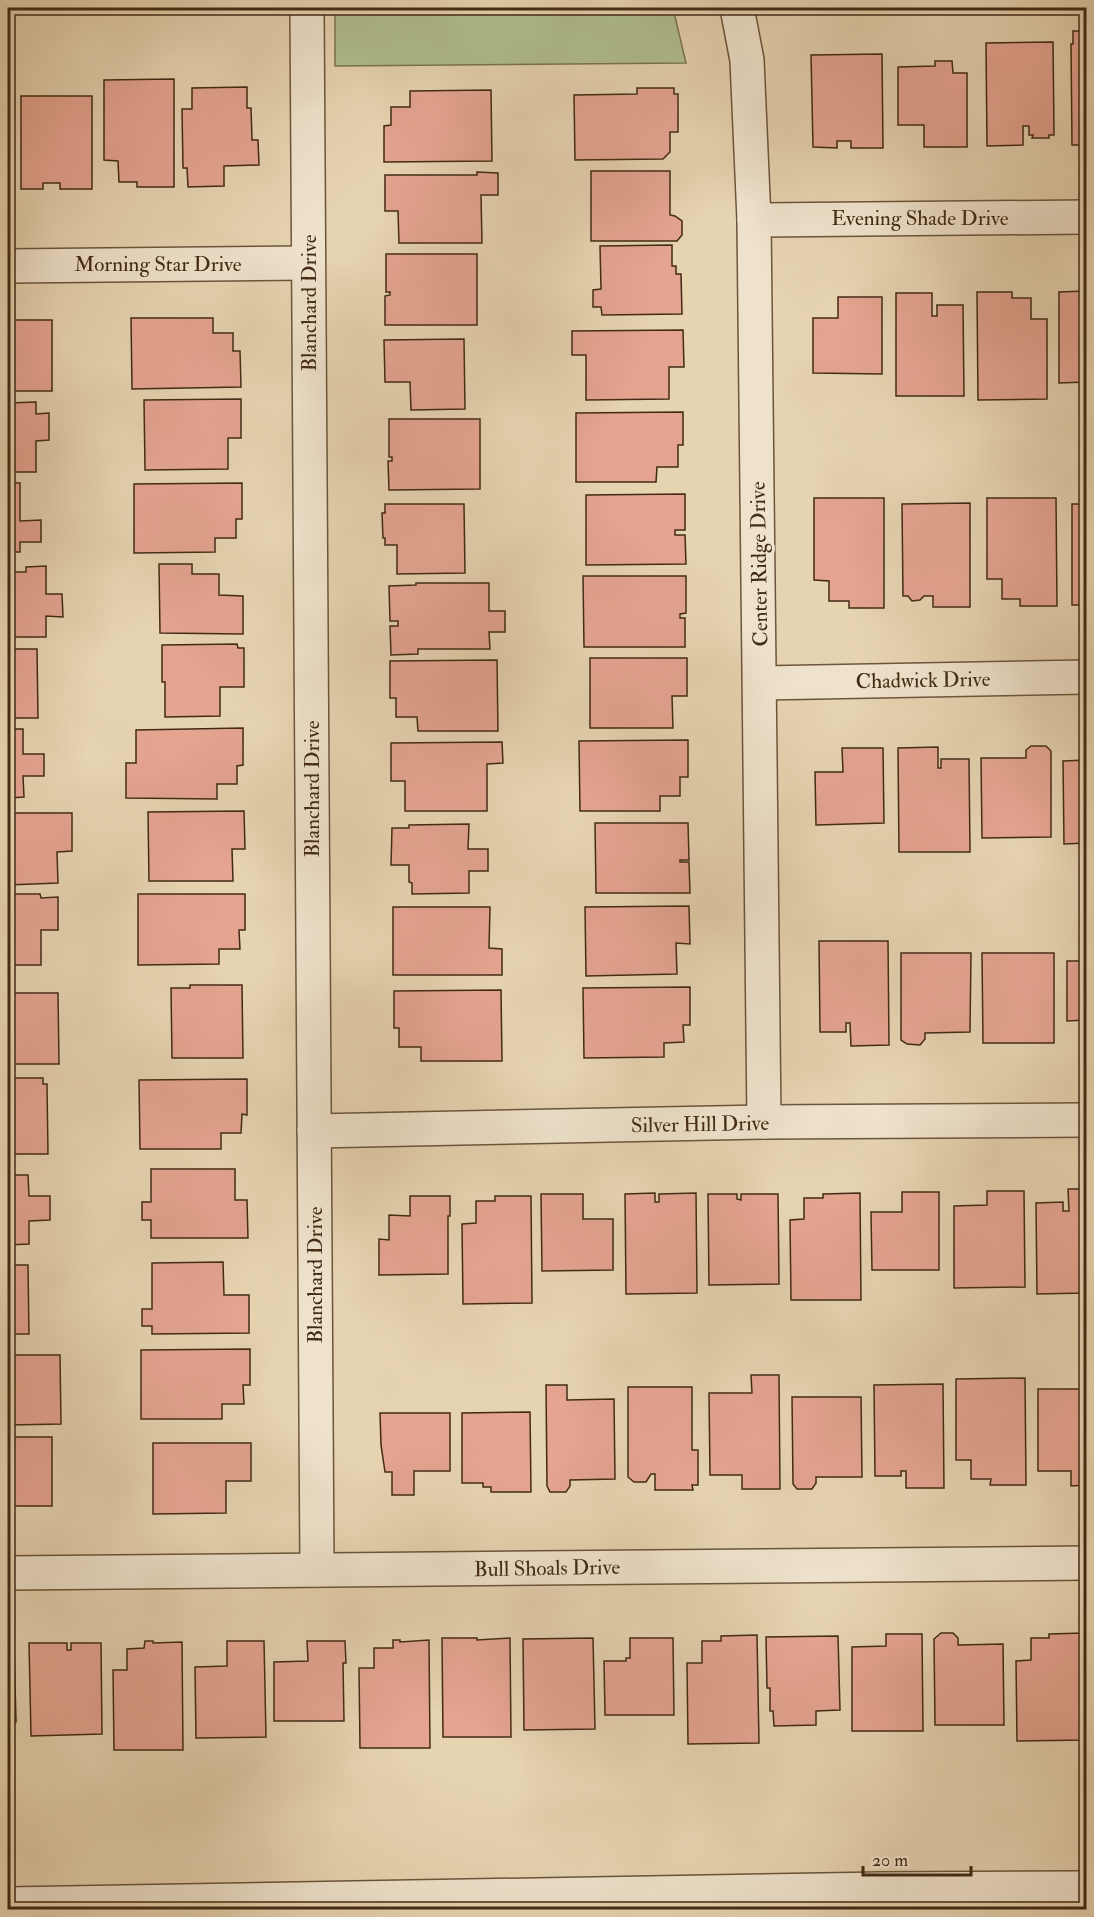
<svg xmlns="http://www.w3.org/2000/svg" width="1094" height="1917" viewBox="0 0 1094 1917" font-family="'IM FELL Double Pica',serif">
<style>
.green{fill:#b0be8f;stroke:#797452;stroke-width:1.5}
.building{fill:#e4a490;stroke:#422b14;stroke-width:1.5}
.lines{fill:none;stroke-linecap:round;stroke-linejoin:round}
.minor-casing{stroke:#6b553b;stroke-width:36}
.minor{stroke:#efe2cc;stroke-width:33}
.labels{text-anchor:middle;stroke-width:6;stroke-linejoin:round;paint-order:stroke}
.street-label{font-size:21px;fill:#422b14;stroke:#efe2cc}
</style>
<rect width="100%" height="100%" fill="#e6d3b0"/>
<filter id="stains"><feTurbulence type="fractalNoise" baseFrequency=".00333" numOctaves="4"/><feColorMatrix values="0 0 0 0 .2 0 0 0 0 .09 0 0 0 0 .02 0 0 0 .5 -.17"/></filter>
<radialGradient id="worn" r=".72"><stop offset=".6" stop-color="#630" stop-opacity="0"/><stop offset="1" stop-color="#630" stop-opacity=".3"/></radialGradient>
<polygon class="green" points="335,8 673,8 686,63 335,66"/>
<g class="building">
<rect x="83" y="8" width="30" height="2"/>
<polygon points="1073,31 1086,31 1086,145 1072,145 1071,44 1073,44"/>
<polygon points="1053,42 1054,135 1049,135 1049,138 1032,138 1033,135 1029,135 1029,126 1023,126 1023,145 987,146 986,43"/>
<polygon points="882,54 883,148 851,148 851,141 837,141 837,148 813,147 811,55"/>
<polygon points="935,61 952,61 953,73 967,73 967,147 924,147 924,125 898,125 898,67 935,66"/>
<rect x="8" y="76" width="1" height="114"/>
<polygon points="174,79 174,187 137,187 137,182 119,182 118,161 104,160 104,80"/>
<polygon points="247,87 247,108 251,108 252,140 258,140 259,165 224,166 224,186 188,187 187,168 183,168 182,109 192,109 192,88"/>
<polygon points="637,88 674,88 674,94 678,94 678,132 670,132 670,152 663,159 575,160 574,95 637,94"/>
<polygon points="491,90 492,161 384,162 384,126 391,125 391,107 410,107 410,91"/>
<polygon points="21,96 92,96 92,189 60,189 60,183 43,183 43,189 21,189"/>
<polygon points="591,171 670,171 670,215 675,216 682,221 682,235 677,241 591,241"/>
<polygon points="477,172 498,173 498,195 481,195 482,243 399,243 398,211 385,211 385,175 477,175"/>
<polygon points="672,245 672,266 676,266 676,274 681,274 682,314 602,315 601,307 593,307 593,290 601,289 600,246"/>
<polygon points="386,254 477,254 477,325 385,325 385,296 390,295 390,292 386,292"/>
<polygon points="1086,291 1086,382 1059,383 1059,292"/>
<polygon points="977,292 1012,292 1012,298 1031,298 1031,319 1047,319 1047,399 978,400"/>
<polygon points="896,293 932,293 932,316 937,316 937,305 963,305 964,396 896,396"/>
<polygon points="838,297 882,297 882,374 813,373 813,318 838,318"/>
<polygon points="131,318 213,318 213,333 233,333 233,351 240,351 241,387 132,389"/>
<rect x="8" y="320" width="44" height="71"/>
<polygon points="683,330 684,367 669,367 669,399 586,400 586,355 572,355 572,331"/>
<polygon points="464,339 465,409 411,410 410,382 385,382 384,340"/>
<polygon points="241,399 241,438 228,438 228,469 145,470 144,400"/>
<polygon points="36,402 36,414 49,413 49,440 36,441 36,472 8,472 8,403"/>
<polygon points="683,412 683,445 678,445 678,467 657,467 656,482 576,482 576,413"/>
<polygon points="389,419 480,419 480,489 389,490 388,461 392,461 392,457 389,457"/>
<polygon points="8,483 20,483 20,521 41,520 41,542 20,542 20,552 8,552"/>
<polygon points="242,483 242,519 236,519 236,538 215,538 215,552 134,553 134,484"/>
<polygon points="685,494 685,530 675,530 675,535 685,535 686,564 586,565 586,495"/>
<polygon points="814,498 884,498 884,608 849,608 849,601 829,601 829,581 814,580"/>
<polygon points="987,498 1056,498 1057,606 1020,606 1020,599 1002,599 1002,579 987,579"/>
<polygon points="970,503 970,607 933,607 933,596 924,596 920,600 912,601 908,596 903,596 902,504"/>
<polygon points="385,504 464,504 465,573 397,574 397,545 385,545 385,538 383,538 382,513 385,513"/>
<rect x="1072" y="504" width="14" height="101"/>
<polygon points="159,564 192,564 192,574 219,574 219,595 243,596 243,634 160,633"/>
<polygon points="46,566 46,594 62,594 63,617 46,616 46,637 8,637 8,572 26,572 26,567"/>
<polygon points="583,576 686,576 686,613 680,614 680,618 685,618 685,647 584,647"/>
<polygon points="416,583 489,583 489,611 505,611 505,632 489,632 490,649 418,649 418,654 391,655 390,626 398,626 398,621 390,621 389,586 416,585"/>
<polygon points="237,644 238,648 244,648 244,687 220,687 220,716 165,717 165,682 162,682 162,645"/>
<polygon points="8,649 37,649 38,718 8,718"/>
<polygon points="590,658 687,658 687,696 672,696 673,728 590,728"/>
<polygon points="497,660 498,731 418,731 417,717 396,717 396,698 390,698 390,661"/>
<polygon points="243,728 243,765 237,766 237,784 217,784 217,799 126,798 126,763 136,763 136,730"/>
<polygon points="8,729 23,729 23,754 44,754 44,776 23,776 24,797 8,798"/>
<polygon points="688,740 688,777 680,777 680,796 660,796 660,811 580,811 579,741"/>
<polygon points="502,742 503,763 487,764 487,811 405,811 405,781 391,781 391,743"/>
<polygon points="1031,746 1046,746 1051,751 1051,837 982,838 981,758 1026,758 1026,750"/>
<polygon points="938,747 938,768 941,768 941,759 969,759 970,852 899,852 898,748"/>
<polygon points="842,748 883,748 884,823 816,825 815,772 843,772"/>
<polygon points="1086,760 1086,843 1064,844 1063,761"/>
<polygon points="244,811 245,849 232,849 233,881 149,881 148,812"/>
<polygon points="8,813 72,813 72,851 57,852 58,883 8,885"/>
<polygon points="595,823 688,823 689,860 680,860 680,862 689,862 690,893 596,893"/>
<polygon points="469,824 468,849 488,849 488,871 469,871 469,893 412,894 412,883 409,882 409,865 391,865 392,828 409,828 409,825"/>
<polygon points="8,894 40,894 41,898 58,897 58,930 41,930 41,965 8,965"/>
<polygon points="138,894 245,894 245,930 239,930 240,949 219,949 219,964 138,965"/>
<polygon points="689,906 690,944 676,943 677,974 586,976 585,907"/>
<polygon points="393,907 490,907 489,948 502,949 502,975 393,975"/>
<polygon points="819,941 888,941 889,1045 851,1046 850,1023 846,1023 846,1032 820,1032"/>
<polygon points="901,953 971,953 970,1032 925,1033 925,1039 920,1045 907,1044 901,1040"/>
<polygon points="982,953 1054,953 1054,1043 983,1043"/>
<polygon points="1067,961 1086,961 1086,1020 1067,1021"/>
<polygon points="190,985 242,985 243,1058 172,1058 171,988 190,988"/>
<polygon points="690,987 690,1025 683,1025 684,1042 664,1043 664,1057 584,1058 583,988"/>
<polygon points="501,990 502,1061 421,1061 421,1047 399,1047 399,1028 394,1028 394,991"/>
<polygon points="8,993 58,993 59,1064 8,1064"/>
<polygon points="8,1073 11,1073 12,1078 43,1078 43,1084 47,1084 48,1154 8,1154"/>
<polygon points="247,1079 247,1115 242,1114 241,1133 221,1133 221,1149 140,1149 139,1080"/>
<polygon points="151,1169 235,1169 235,1200 247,1200 248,1238 151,1238 151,1220 142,1220 142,1202 151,1202"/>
<polygon points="8,1175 28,1175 29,1196 50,1196 50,1220 29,1221 29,1244 8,1245"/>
<polygon points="1068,1189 1086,1189 1086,1293 1037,1294 1036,1203 1063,1202 1063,1211 1069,1211"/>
<polygon points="987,1191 1024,1191 1025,1287 954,1288 954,1206 987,1205"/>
<polygon points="902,1192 939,1192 939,1270 872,1270 871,1212 902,1212"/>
<polygon points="655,1193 655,1202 659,1202 659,1194 696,1193 697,1293 626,1294 625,1194"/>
<polygon points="860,1193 861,1300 791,1300 790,1220 804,1219 804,1198 823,1198 823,1194"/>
<polygon points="541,1194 583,1194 583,1219 613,1219 613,1270 542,1271"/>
<polygon points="708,1194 737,1194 737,1199 741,1200 741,1194 778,1194 779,1284 709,1285"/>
<polygon points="410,1196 450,1196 450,1216 448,1216 448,1274 379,1275 379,1239 389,1240 389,1215 410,1216"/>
<polygon points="495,1196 531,1196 532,1303 463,1304 462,1224 476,1223 476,1201 495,1201"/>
<polygon points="223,1262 224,1295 249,1295 249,1333 152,1334 152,1326 142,1326 142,1309 152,1309 152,1263"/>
<polygon points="8,1265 28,1265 29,1334 8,1334"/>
<polygon points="250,1349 250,1385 243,1385 244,1404 222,1404 222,1419 141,1419 141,1350"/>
<polygon points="8,1355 60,1355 61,1424 8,1425"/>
<polygon points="751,1375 779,1375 780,1489 742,1489 742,1475 710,1475 709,1393 752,1393"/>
<polygon points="1025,1378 1026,1485 990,1485 991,1479 971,1479 971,1460 956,1460 956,1379"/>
<polygon points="943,1384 944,1488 906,1488 906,1471 901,1471 901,1476 875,1476 874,1385"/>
<polygon points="546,1385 567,1385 567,1400 614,1399 615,1479 570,1480 570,1486 566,1492 550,1492 547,1486"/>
<polygon points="628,1387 692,1387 692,1450 698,1450 698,1485 692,1485 693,1490 655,1490 655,1474 651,1474 646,1482 634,1482 628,1477"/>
<polygon points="1038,1389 1086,1389 1086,1485 1071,1486 1071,1471 1038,1471"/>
<polygon points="792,1397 861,1397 862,1477 816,1477 816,1483 812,1489 797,1489 793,1484"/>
<polygon points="530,1412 531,1492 491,1492 491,1487 483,1487 483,1483 462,1483 462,1413"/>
<polygon points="380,1413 450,1413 450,1471 414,1471 414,1495 392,1495 392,1472 385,1472 381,1445"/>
<rect x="8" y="1437" width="44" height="69"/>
<polygon points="153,1443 251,1443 251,1481 226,1481 226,1513 153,1514"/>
<polygon points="941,1633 953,1633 958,1638 958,1645 1003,1644 1004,1725 935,1725 934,1639"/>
<polygon points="1084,1633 1085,1740 1017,1741 1016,1661 1031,1660 1031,1638 1049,1638 1049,1634"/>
<polygon points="886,1634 922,1634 923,1731 852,1731 852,1647 886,1646"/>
<polygon points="757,1635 759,1743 688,1744 687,1663 702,1663 702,1641 721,1641 721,1636"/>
<polygon points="838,1636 840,1710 816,1711 816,1725 774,1726 773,1711 770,1711 770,1688 767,1688 766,1637"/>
<polygon points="442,1638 477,1638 477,1640 510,1638 511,1737 443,1737"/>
<polygon points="593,1638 595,1729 524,1730 523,1639"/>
<polygon points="630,1638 673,1638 674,1715 605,1715 604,1661 626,1661 626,1658 630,1658"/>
<polygon points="393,1640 400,1640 400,1642 429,1640 430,1748 360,1748 359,1668 374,1668 374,1648 393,1648"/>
<polygon points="145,1641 153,1641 153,1643 182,1642 183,1750 114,1750 113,1670 127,1670 127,1649 144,1648"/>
<polygon points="227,1641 264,1641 266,1737 196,1738 195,1667 227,1666"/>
<polygon points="307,1641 345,1641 346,1663 343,1663 344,1721 274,1721 274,1662 308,1661"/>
<polygon points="14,1643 16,1722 8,1722 8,1644"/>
<polygon points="29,1643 67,1643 67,1650 71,1650 71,1643 101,1643 102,1734 31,1736"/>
</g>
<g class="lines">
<g class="minor-casing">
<g id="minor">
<polyline points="307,8 317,1570"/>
<polyline points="737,8 747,60 754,220 764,1122"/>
<polyline points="754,220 1086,217"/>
<polyline points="8,266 308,263"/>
<polyline points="760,683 1086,677"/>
<polyline points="314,1131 764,1122 1086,1120"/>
<polyline points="8,1573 1086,1563"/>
<polyline points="8,1904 881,1889 1086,1888"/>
</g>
</g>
<use href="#minor" class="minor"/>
</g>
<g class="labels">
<g class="street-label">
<text x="920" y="225">Evening Shade Drive</text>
<text x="158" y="271">Morning Star Drive</text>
<text transform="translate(309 303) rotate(-90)" y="7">Blanchard Drive</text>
<text transform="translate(759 564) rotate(-91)" y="7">Center Ridge Drive</text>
<text transform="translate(923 680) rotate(-1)" y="7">Chadwick Drive</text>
<text transform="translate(312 789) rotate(-90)" y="7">Blanchard Drive</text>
<text transform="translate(700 1124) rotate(-1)" y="7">Silver Hill Drive</text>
<text transform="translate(315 1275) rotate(-90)" y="7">Blanchard Drive</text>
<text transform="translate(547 1568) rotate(-1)" y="7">Bull Shoals Drive</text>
</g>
</g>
<rect width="1094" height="1917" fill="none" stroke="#e6d3b0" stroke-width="30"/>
<rect x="9" y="9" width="1076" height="1899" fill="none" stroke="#422b14" stroke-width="3"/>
<rect x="15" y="15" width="1064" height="1887" fill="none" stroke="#422b14" stroke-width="1.5"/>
<path d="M863 1866v9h108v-9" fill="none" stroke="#422b14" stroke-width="3"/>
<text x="872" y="1866" font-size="18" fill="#422b14" stroke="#efe2cc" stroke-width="4.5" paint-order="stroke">20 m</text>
<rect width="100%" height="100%" filter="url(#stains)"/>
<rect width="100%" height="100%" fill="url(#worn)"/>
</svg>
